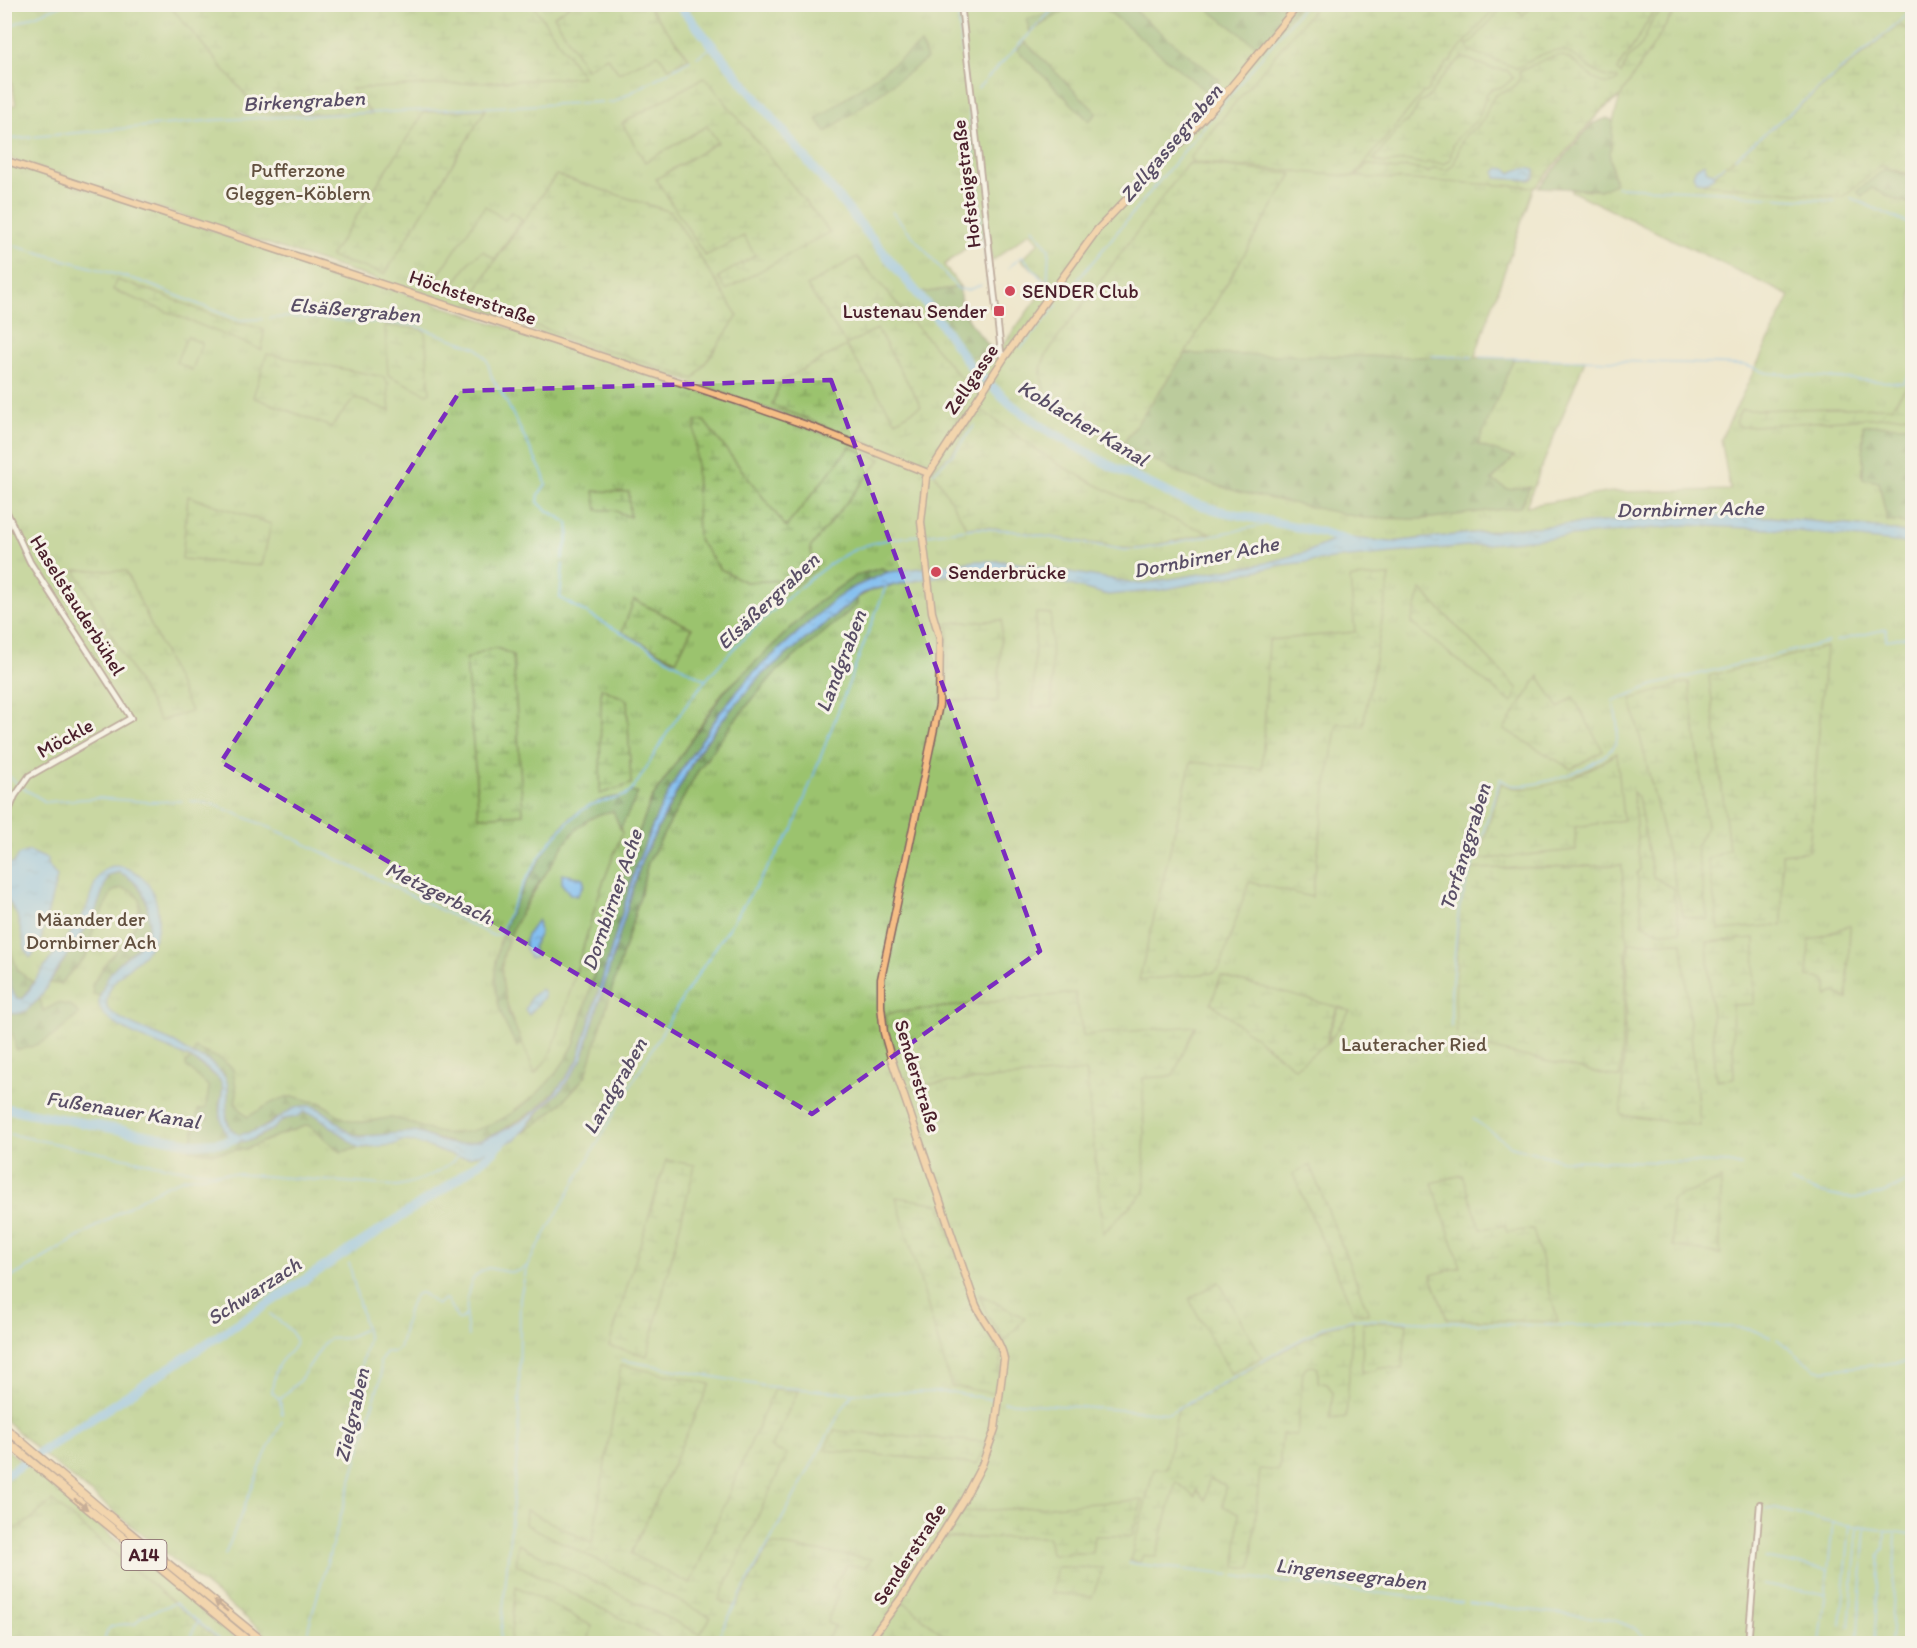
<svg xmlns="http://www.w3.org/2000/svg" width="1917" height="1648" viewBox="0 0 1917 1648" font-family="Itim,sans-serif">
<style>
.grass{fill:url(#grass-tufts);stroke:#72714c;stroke-width:1.5;fill-rule:evenodd}
.forest{fill:url(#forest-firs);stroke:#636446;stroke-width:1.5}
.wetland{fill:url(#wetland-marsh);stroke:#72714c;stroke-width:1.5}
.pitch{fill:#9bc36e;stroke:#72714c;stroke-width:1.5}
.water{fill:url(#water-ripples);stroke:#636e8e;stroke-width:1.5}
.lines{fill:none;stroke-linecap:round;stroke-linejoin:round}
.stream{stroke:#7cbcf1;stroke-width:1.5}
.river{stroke:#7cbcf1;stroke-width:9}
.minor-casing{stroke:#846564;stroke-width:8}
.major-casing{stroke:#846564;stroke-width:9}
.highway-casing{stroke:#846564;stroke-width:10}
.minor{stroke:#fff;stroke-width:4.5}
.major{stroke:#f6be86;stroke-width:6}
.highway{stroke:#f6be86;stroke-width:7}
.oneway{fill:#976754}
.marked{fill:none;stroke:#7b2cbf;stroke-width:4.5;stroke-dasharray:12 8;stroke-linejoin:round}
.poi-dot{fill:#d1495b;stroke:#f7f3e8;stroke-width:2}
.labels{text-anchor:middle;stroke-width:6;stroke-linejoin:round;paint-order:stroke}
.shield{fill:#f7f3e8;stroke:#7e5f64;stroke-width:1.5}
.shield-label{font-size:18px;font-weight:bold;fill:#4a1f2b}
.park-label{font-size:20px;fill:#62503f;stroke:#f7f3e8}
.street-label{font-size:20px;fill:#4a1f2b;stroke:#f7f3e8}
.poi-label{font-size:20px;fill:#4a1f2b;stroke:#f7f3e8;text-anchor:start}
.water-label{font-size:21px;font-style:italic;fill:#594e66;stroke:#f7f3e8}
</style>
<defs>
<pattern id="grass-tufts" width="24" height="20" patternUnits="userSpaceOnUse" patternTransform="scale(1.5)"><rect width="24" height="20" fill="#9bc36e"/><path d="M3 7l-1-3M5 7V3M7 7l1-3M15 17l-1-3M17 17v-4M19 17l1-3" fill="none" stroke="#809e5b"/></pattern>
<pattern id="forest-firs" width="22" height="20" patternUnits="userSpaceOnUse" patternTransform="scale(1.5)"><rect width="22" height="20" fill="#7ca961"/><path d="M5 1l3.5 6h-7zM16 11l3.5 6h-7z" fill="#688950"/></pattern>
<pattern id="wetland-marsh" width="20" height="14" patternUnits="userSpaceOnUse" patternTransform="scale(1.5)"><rect width="20" height="14" fill="#9bc36e"/><path d="M1 5h8M5 5V1M11 12h8M15 12V8" fill="none" stroke="#809e5b"/></pattern>
<pattern id="water-ripples" width="26" height="14" patternUnits="userSpaceOnUse" patternTransform="scale(1.5)"><rect width="26" height="14" fill="#7cbcf1"/><path d="M2 4q2-2 4 0t4 0M15 11q2-2 4 0t4 0" fill="none" stroke="#6898c3"/></pattern>
</defs>
<rect width="100%" height="100%" fill="#f7f3e8"/>
<filter id="ink" filterUnits="userSpaceOnUse"><feTurbulence type="fractalNoise" baseFrequency=".0167" numOctaves="2"/><feDisplacementMap in="SourceGraphic" scale="12" xChannelSelector="R" yChannelSelector="G"/><feConvolveMatrix kernelMatrix="1 2 1 2 8 2 1 2 1" color-interpolation-filters="sRGB"/></filter>
<filter id="wash" filterUnits="userSpaceOnUse"><feTurbulence type="fractalNoise" baseFrequency=".008" numOctaves="4" result="noise"/><feDisplacementMap in="SourceGraphic" scale="24" xChannelSelector="R" yChannelSelector="G"/><feGaussianBlur stdDeviation="1.35" result="paint"/><feColorMatrix in="noise" values="0 0 0 0 0 0 0 0 0 0 0 0 0 0 0 0 0 1.4 0 .05"/><feComposite in="paint" operator="in"/></filter>
<g filter="url(#wash)">
<rect width="100%" height="100%" fill="#efe7cd"/>
<g class="grass">
<path d="M5,5H1912V426H1863V479L1879,482L1887,521L1912,524V535L1886,529L1770,517L1700,515L1521,528L1391,542L1350,538L1345,546L1699,519L1912,539V1643H274L256,1626L45,1456L5,1420V162L648,374L831,436L818,427L711,389L464,308V306L419,291L417,293L11,159L5,138V107L16,105L5,50ZM1620,97L1611,129L1610,157L1615,184L1600,190L1571,189V191L1790,296L1721,439L1730,490L1611,492L1526,506L1585,360L1474,359L1533,189L1601,111ZM988,231L992,261L1030,232L1039,242L1021,260L1049,282L998,352L970,357L921,293L960,287L944,265ZM937,567V576L872,590L849,602L727,714L642,859L569,1079L514,1110C541,1095 562,1070 575,1042L618,889L651,800L723,692L857,575L882,568L888,572Z"/>
<polygon points="4,1447 225,1630 243,1643 5,1643"/>
</g>
<g class="forest">
<polygon points="1055,5 1073,5 1030,32 1026,19 1050,13"/>
<polygon points="1101,5 1131,5 1141,16 1220,80 1209,94"/>
<polygon points="1202,5 1299,5 1261,49"/>
<polygon points="1025,42 1097,113 1089,121 1017,50"/>
<polygon points="921,44 927,59 826,132 817,119"/>
<polygon points="1607,118 1613,121 1610,157 1615,184 1600,190 1539,187 1592,124"/>
<polygon points="1885,169 1904,174 1912,182 1912,204 1894,199 1872,188 1862,197 1857,191"/>
<path d="M960,287C957,313 979,333 994,352L968,358L920,293Z"/>
<polygon points="1185,354 1514,358 1478,445 1514,457 1492,480 1507,489 1530,487 1520,507 1424,519 1363,518 1239,492 1186,476 1122,445"/>
<polygon points="1863,425 1912,426 1912,524 1887,521 1879,482 1863,479"/>
<path d="M882,568L888,572L852,588L807,624L753,673L721,711L678,775L657,815L637,864L578,1060L561,1085L536,1110L495,1134L474,1143L456,1144L419,1134L353,1136L317,1108L279,1117L259,1130L238,1135C221,1123 227,1105 228,1088L193,1055L195,1048L222,1060L233,1069L237,1094L235,1103L247,1117C261,1110 280,1094 296,1097C304,1098 311,1103 320,1102C334,1111 346,1124 364,1122C373,1121 382,1118 391,1118C409,1119 425,1132 444,1133C497,1137 554,1088 575,1042L618,889L651,800L723,693L819,601L857,575Z"/>
<path d="M857,598V605L775,673L734,721L698,771L648,863L639,900L586,1075C566,1100 549,1117 522,1133L582,1059L642,859L697,754L727,714L760,676Z"/>
<path d="M631,792L638,793L597,876L555,869L540,881L534,890L520,914L503,956L508,1013L523,1043L517,1047C513,1038 506,1028 503,1019C482,964 506,914 535,868C546,850 556,830 573,816C582,809 594,803 605,799C615,796 622,798 631,792Z"/>
<path d="M119,872C132,878 142,887 146,902C150,917 152,933 140,946C135,951 128,955 122,960C112,971 105,982 100,996L93,994L92,985L107,961L123,944L137,922L140,900L132,891L121,888L112,892L93,931L86,956L60,984L49,983L94,916L108,875Z"/>
<path d="M5,935L18,971L33,982L23,999L16,998C7,980 5,956 5,935Z"/>
<path d="M40,998L43,1011L58,1003L72,1006L79,1014C60,1032 42,1047 16,1050L13,1034L5,1032L4,1010C19,1017 30,1008 40,998Z"/>
<path d="M192,1059L218,1078L222,1084L223,1087L219,1110L228,1139L226,1142C253,1144 262,1136 282,1121C288,1116 297,1117 304,1112L317,1116L359,1148L341,1152L308,1125L279,1135L246,1149L213,1153L190,1150L198,1110L206,1108L209,1087L186,1066V1062Z"/>
</g>
<g class="wetland">
<polygon points="416,4 418,11 533,5 583,77 351,89 372,114 261,113 169,5"/>
<polygon points="572,4 647,5 689,58 669,68 658,54 619,73 607,57 586,69 554,16"/>
<path d="M1317,5H1497L1452,58L1451,62H1448L1429,86L1430,88L1427,92L1423,93L1356,174L1357,176L1367,164L1395,170L1406,167L1426,171L1428,173L1434,168L1447,170C1460,163 1455,148 1466,135C1471,129 1479,127 1483,120C1488,111 1488,102 1496,95C1509,86 1511,95 1520,77L1519,72C1531,67 1548,55 1560,56C1580,56 1596,96 1618,80L1617,78C1589,79 1580,48 1554,51C1542,52 1527,63 1516,68L1470,51L1466,44H1470L1504,5H1521L1518,10L1523,15L1534,5H1662C1644,19 1647,27 1635,43C1629,53 1622,61 1617,71L1621,74L1628,59L1641,46L1653,19L1669,5H1679L1622,94L1601,110L1536,187L1357,177L1192,162L1190,158L1204,140Z"/>
<polygon points="1899,25 1912,32 1912,175 1881,166 1842,197 1703,184"/>
<path d="M1462,57L1493,69L1507,70L1513,78L1503,87L1492,89L1487,93L1478,119L1458,137L1453,145L1450,160L1443,164L1437,163L1431,164L1429,161L1425,164C1420,164 1414,162 1409,161C1398,160 1386,167 1374,160L1396,131L1412,116L1419,103L1430,96L1439,81Z"/>
<polygon points="705,77 830,232 726,290 718,277 755,256 744,236 705,256 656,179 718,142 707,126 645,162 622,123"/>
<polygon points="486,109 385,274 330,257 424,112"/>
<path d="M1188,163L1292,174L1185,354L1122,445C1105,435 1052,408 1045,390C1043,386 1041,377 1041,372C1041,361 1049,350 1055,342Z"/>
<polygon points="556,175 671,212 738,316 694,379 469,303 488,271"/>
<path d="M857,257L968,386L970,391L968,398C958,415 940,461 922,465L772,405L781,381L846,346L896,421L921,406L877,329L848,344H846L807,286Z"/>
<polygon points="116,280 152,291 233,323 249,325 264,330 262,350 113,290"/>
<polygon points="385,326 413,328 425,331 430,392 427,394 388,375"/>
<polygon points="267,354 384,377 387,382 390,411 355,398 331,427 253,397"/>
<polygon points="1912,380 1912,415 1740,427 1735,422 1741,410 1891,407"/>
<path d="M980,409C1007,428 1032,448 1060,465C1108,493 1158,515 1211,533L1142,548H1124L981,526L967,528L932,469L951,455L974,416Z"/>
<polygon points="695,421 704,421 786,527 850,447 881,459 810,548 816,569 794,587 788,580 745,582 720,569 698,539"/>
<polygon points="594,491 629,492 630,517 613,510 597,510"/>
<polygon points="188,496 271,524 262,566 182,559"/>
<polygon points="75,570 126,571 191,711 160,721"/>
<polygon points="1390,576 1363,726 1337,723 1326,789 1312,897 1249,882 1220,967 1213,973 1139,980 1191,762 1262,769 1269,640 1355,632 1350,578"/>
<polygon points="1421,590 1518,689 1512,703 1411,623"/>
<polygon points="634,600 692,628 676,661 622,632"/>
<polygon points="1036,613 1051,614 1052,707 1033,707"/>
<polygon points="1002,620 998,702 947,700 948,623"/>
<polygon points="1826,647 1809,851 1782,854 1782,925 1719,930 1708,859 1729,850 1709,676"/>
<polygon points="497,648 513,655 523,814 479,817 466,659 488,649"/>
<polygon points="1539,676 1559,708 1573,697 1603,751 1571,769 1504,729"/>
<polygon points="1689,682 1707,826 1696,847 1708,920 1683,916 1631,699"/>
<polygon points="601,688 627,700 631,784 600,794"/>
<path d="M1617,753L1623,820L1575,827L1576,850L1478,860L1501,783C1532,801 1591,770 1617,753Z"/>
<polygon points="1633,792 1638,797 1653,877 1673,888 1680,931 1659,932 1643,924 1637,873 1640,870"/>
<polygon points="1622,865 1627,943 1620,1078 1457,1041 1455,998 1459,908 1472,869"/>
<polygon points="1850,925 1847,999 1835,992 1827,996 1827,983 1824,979 1807,977 1809,941"/>
<polygon points="1755,938 1754,1004 1732,1005 1734,1078 1716,1080 1707,942"/>
<polygon points="1682,942 1700,1126 1621,1115 1629,943"/>
<path d="M1221,976L1337,1007C1334,1020 1327,1030 1327,1043L1295,1068L1211,1003Z"/>
<polygon points="1075,993 1083,1035 1195,1026 1173,1076 1143,1078 1145,1191 1103,1233 1086,1071 904,1086 887,1035 885,1016 891,1013"/>
<polygon points="1339,1007 1350,1011 1329,1042 1329,1032"/>
<polygon points="666,1160 695,1165 647,1356 609,1346"/>
<polygon points="1310,1165 1369,1314 1354,1312 1293,1174"/>
<polygon points="1462,1175 1481,1229 1505,1225 1507,1232 1533,1229 1558,1322 1447,1319 1431,1275 1461,1267 1432,1183"/>
<polygon points="1721,1179 1720,1254 1673,1246 1671,1200"/>
<polygon points="896,1197 940,1204 978,1319 1002,1356 997,1394 951,1386"/>
<polygon points="1219,1282 1262,1357 1231,1374 1189,1299"/>
<polygon points="979,1294 1025,1318 1005,1341 988,1317"/>
<polygon points="1353,1321 1346,1417 1330,1419 1333,1392 1327,1384 1318,1382 1318,1368 1313,1366 1307,1367 1303,1371 1297,1435 1282,1434 1279,1471 1260,1469 1251,1568 1236,1566 1239,1513 1223,1506 1225,1485 1209,1479 1205,1500 1197,1490 1195,1497 1176,1482 1156,1557 1143,1555 1140,1562 1130,1561 1154,1469 1166,1469 1178,1409 1325,1328"/>
<polygon points="1363,1322 1407,1323 1402,1369 1378,1367 1376,1371 1362,1372"/>
<polygon points="621,1365 710,1384 631,1554 690,1584 774,1389 798,1391 771,1448 787,1454 719,1600 736,1606 770,1544 872,1559 865,1567 847,1565 832,1588 839,1590 827,1623 835,1626 825,1643 731,1644 714,1641 712,1643 669,1643 516,1564 518,1544 700,1634 711,1617 525,1524 526,1510 592,1543"/>
<polygon points="834,1431 988,1442 977,1464 824,1450"/>
<polygon points="1142,1500 1132,1536 1094,1536 1092,1553 1051,1554 1048,1537 946,1538 963,1512"/>
<polygon points="52,1501 222,1643 5,1643 5,1533 25,1524"/>
<polygon points="1057,1567 1103,1568 1092,1597 1051,1593"/>
<polygon points="516,1586 592,1626 588,1643 510,1643"/>
<polygon points="903,1601 942,1634 962,1643 877,1643 883,1629"/>
</g>
<g class="pitch">
<polygon points="485,206 505,220 511,212 522,219 495,259 483,251 471,260 450,290 435,280"/>
<polygon points="187,337 202,343 192,370 176,362"/>
<path d="M613,811L622,833L600,891L555,1042L548,1058L535,1074C523,1041 504,1011 502,974C500,940 530,898 548,870C558,854 566,839 580,826C590,817 601,813 613,811Z"/>
</g>
<g class="water">
<polygon points="1704,163 1707,171 1714,173 1714,177 1707,182 1696,181 1693,175 1696,168"/>
<path d="M1499,168L1507,169L1511,173C1519,168 1526,167 1535,170V177L1530,180L1496,178L1495,172Z"/>
<path d="M1700,515L1770,517L1886,529L1912,535V544L1789,530L1686,525L1340,558L1283,565L1162,590L1108,595L1051,580L991,573L940,576L874,589L863,593L760,676L727,714L697,753L642,859L582,1059L561,1090L538,1112L516,1139L494,1149L470,1157H461L443,1152L414,1142L402,1141L393,1145L359,1148L317,1116L304,1112L297,1117L284,1119L273,1129L249,1141L225,1142L228,1139C225,1131 221,1122 220,1113C218,1101 228,1088 218,1078C211,1071 200,1064 192,1059C173,1049 102,1028 99,1005C98,1000 101,993 103,988C116,947 161,956 146,901C142,887 132,878 119,872L108,875L94,916L55,973L40,998L26,1011L20,1013L14,1014L5,1010L4,953L11,988L16,998L23,999C31,988 38,976 46,965C58,948 74,931 84,913C91,901 93,880 103,871C111,863 124,866 133,871C158,883 166,925 150,947C135,968 104,977 107,1008C126,1026 150,1031 173,1042C180,1045 186,1051 193,1055C197,1057 202,1057 206,1060C212,1063 219,1070 223,1075C238,1092 213,1120 238,1135C248,1133 260,1131 269,1125C283,1116 296,1101 315,1107C333,1113 342,1134 361,1137C371,1136 409,1131 417,1132C429,1136 442,1144 456,1144C480,1145 518,1125 537,1110C554,1097 566,1078 578,1060L637,864L657,815L678,775L721,711L753,673L834,600L852,588L888,572L977,561H1005L1140,584L1266,563L1307,552L1332,541L1350,538L1391,542L1521,528Z"/>
<polygon points="29,851 47,859 47,864 57,877 39,947 30,958 25,949 17,915 5,895 5,863 13,864 18,855"/>
<polygon points="562,874 583,878 584,884 577,896 570,894 562,884"/>
<path d="M538,920L540,933L533,947L536,957L530,958C519,943 527,933 538,920Z"/>
<polygon points="541,989 544,992 544,997 529,1015 525,1010 531,997"/>
</g>
<g class="lines">
<g class="stream">
<polyline points="957,4 966,87"/>
<polyline points="4,28 64,4"/>
<polyline points="697,57 712,47"/>
<polyline points="978,88 1058,4"/>
<polyline points="968,98 988,281"/>
<polyline points="607,102 614,102 690,60"/>
<polyline points="9,139 216,120 602,102"/>
<polyline points="1735,158 1912,11"/>
<polyline points="1714,173 1724,166"/>
<polyline points="1617,187 1732,192 1748,196 1835,201"/>
<polyline points="1851,198 1912,225"/>
<polyline points="892,212 958,289 968,290 981,285"/>
<polyline points="1033,228 1049,249 1047,288"/>
<polyline points="4,243 140,281 238,320 262,319"/>
<polyline points="1008,268 1022,256 1050,289"/>
<polyline points="987,282 990,281"/>
<polyline points="1057,292 1067,293 1305,4"/>
<polyline points="269,318 290,317 413,325 477,348 487,360 492,378 504,397 543,474 546,484 539,494 538,502 544,508 568,523 569,533 562,559"/>
<polyline points="1021,348 1057,305"/>
<polyline points="1432,356 1472,357"/>
<polyline points="1480,357 1744,365 1767,373 1903,383 1912,372"/>
<polyline points="933,473 954,453 975,425"/>
<polyline points="925,535 976,528 1006,530 1125,550 1142,549 1249,528 1263,525 1266,522"/>
<polyline points="563,564 560,598 705,680"/>
<polyline points="1836,641 1887,629 1886,640 1912,636"/>
<polyline points="4,772 18,784"/>
<polyline points="23,788 46,802 98,798 149,802 182,801"/>
<path d="M190,801L213,804L285,834L494,936L501,933C516,892 550,830 587,807C600,799 625,800 632,790C647,770 660,742 675,721C709,671 752,627 798,589C816,574 833,560 854,550C875,540 898,538 920,535"/>
<path d="M1451,1027V992L1459,908L1500,779C1504,781 1508,784 1512,785C1536,789 1601,767 1614,746C1622,734 1615,714 1613,701L1654,685L1828,642"/>
<polyline points="1473,1119 1511,1146 1561,1160 1730,1163 1741,1166"/>
<polyline points="4,1133 174,1168 219,1173"/>
<path d="M1791,1182C1837,1201 1868,1207 1912,1178"/>
<polyline points="347,1251 348,1255"/>
<polyline points="349,1263 368,1339 358,1377"/>
<path d="M4,1282L148,1195L167,1185L185,1178L224,1173L397,1186C418,1182 444,1172 459,1155"/>
<polyline points="262,1307 265,1309"/>
<path d="M270,1314C277,1320 287,1325 292,1333C303,1347 285,1353 279,1364C274,1372 273,1383 272,1392L280,1400L282,1414"/>
<polyline points="466,1317 468,1336"/>
<polyline points="1777,1339 1815,1369 1825,1370 1912,1361"/>
<polyline points="622,1360 764,1386 852,1393"/>
<polyline points="280,1399 299,1381 325,1342 329,1339 346,1338 363,1330"/>
<polyline points="1004,1402 1169,1413 1325,1326 1355,1319 1528,1325 1734,1327 1750,1329 1770,1337"/>
<polyline points="1766,1509 1776,1509 1833,1523 1912,1534"/>
<polyline points="225,1555 265,1455 282,1421"/>
<polyline points="1764,1558 1828,1570"/>
<polyline points="1129,1563 1230,1575"/>
<polyline points="1235,1576 1463,1603"/>
<polyline points="1762,1585 1826,1594"/>
<polyline points="1469,1603 1614,1620 1634,1628 1653,1644"/>
<polyline points="1841,1625 1850,1525"/>
<polyline points="1849,1627 1858,1527"/>
<polyline points="191,1636 198,1621"/>
<path d="M104,1644C106,1620 117,1625 135,1624L142,1616L175,1603L226,1644"/>
<path d="M306,1644L309,1625L381,1377L380,1362L385,1352H394L399,1348C404,1337 407,1290 422,1293C428,1295 431,1302 437,1305L444,1299L447,1300L457,1318L460,1320L466,1315C468,1295 466,1276 488,1268C503,1270 514,1277 527,1266"/>
<polyline points="500,1644 519,1434 520,1298 527,1266 623,1098 682,999 793,829 886,586"/>
<polyline points="714,1644 838,1416 853,1393 951,1392 995,1400"/>
<polyline points="1820,1644 1833,1523"/>
<polyline points="1857,1644 1866,1528"/>
<polyline points="1874,1644 1880,1554 1884,1549 1885,1531"/>
<polyline points="1890,1644 1896,1534"/>
</g>
<g class="river">
<polyline points="678,4 932,311 971,367 1013,406 1044,428 1109,465 1183,500 1220,511 1321,532 1354,543"/>
<polyline points="4,1108 195,1144 225,1142 235,1138"/>
<polyline points="4,1476 451,1184 494,1151 503,1140"/>
</g>
</g>
</g>
<g filter="url(#ink)">
<g class="lines">
<g class="minor-casing">
<g id="minor">
<polyline points="961,4 1001,352 1004,358"/>
<polyline points="4,506 30,562 131,718 29,776 15,796 4,823"/>
<polyline points="1748,1644 1760,1504"/>
</g>
</g>
<g class="major-casing">
<g id="major">
<polyline points="4,160 737,401 812,427 928,473"/>
<path d="M867,1644L905,1593L964,1499L982,1465L995,1429L1004,1359C1001,1339 983,1323 975,1303L891,1058L884,1033L881,1006V979L939,705L940,639L932,612L921,522L926,478L1004,358L1097,230L1216,105L1299,4"/>
</g>
</g>
<g class="highway-casing">
<g id="highway">
<polyline points="4,1427 102,1510 266,1644"/>
<polyline points="4,1439 252,1644"/>
</g>
</g>
<use href="#minor" class="minor"/>
<use href="#major" class="major"/>
<use href="#highway" class="highway"/>
</g>
<defs><path id="oneway-solid" d="M-6-.8H1V-3.2L6.5 0L1 3.2V.8H-6Z" transform="scale(1.5)"/></defs>
<g class="oneway">
<use href="#oneway-solid" transform="translate(81 1504) rotate(39)"/>
<use href="#oneway-solid" transform="translate(221 1606) rotate(-141)"/>
</g>
</g>
<path d="M0 0H1917V1648H0ZM831,380L1040,951L812,1114L221,762L460,391Z" fill="#efe7cd" fill-opacity=".55" fill-rule="evenodd"/>
<path class="marked" d="M831,380L1040,951L812,1114L221,762L460,391Z"/>
<g class="poi-dot">
<circle cx="1010" cy="291" r="6"/>
<rect x="993" y="305" width="12" height="12" rx="3"/>
<circle cx="936" cy="572" r="6"/>
</g>
<g class="labels">
<rect class="shield" x="121.5" y="1540" width="45" height="30" rx="4.5"/>
<g class="shield-label">
<text x="144" y="1561">A14</text>
</g>
<g class="park-label">
<text x="298" y="177">Pufferzone<tspan x="298" dy="23">Gleggen-Köblern</tspan></text>
<text x="91" y="926">Mäander der<tspan x="91" dy="23">Dornbirner Ach</tspan></text>
<text x="1414" y="1051">Lauteracher Ried</text>
</g>
<g class="street-label">
<text transform="translate(966 184) rotate(-97)" y="7">Hofsteigstraße</text>
<text transform="translate(473 297) rotate(19)" y="7">Höchsterstraße</text>
<text transform="translate(971 379) rotate(-56)" y="7">Zellgasse</text>
<text transform="translate(78 605) rotate(58)" y="7">Haselstauderbühel</text>
<text transform="translate(65 738) rotate(-29)" y="7">Möckle</text>
<text transform="translate(918 1076) rotate(73)" y="7">Senderstraße</text>
<text transform="translate(909 1554) rotate(-57)" y="7">Senderstraße</text>
</g>
<g class="poi-label">
<text x="1022" y="298">SENDER Club</text>
<text x="987" y="318" text-anchor="end">Lustenau Sender</text>
<text x="948" y="579">Senderbrücke</text>
</g>
<g class="water-label">
<text transform="translate(304 101) rotate(-3)" y="7">Birkengraben</text>
<text transform="translate(1171 143) rotate(-50)" y="7">Zellgassegraben</text>
<text transform="translate(355 310) rotate(5)" y="7">Elsäßergraben</text>
<text transform="translate(1083 423) rotate(31)" y="7">Koblacher Kanal</text>
<text transform="translate(1690 509) rotate(-1)" y="7">Dornbirner Ache</text>
<text transform="translate(1206 557) rotate(-11)" y="7">Dornbirner Ache</text>
<text transform="translate(768 601) rotate(-43)" y="7">Elsäßergraben</text>
<text transform="translate(841 661) rotate(-69)" y="7">Landgraben</text>
<text transform="translate(1465 847) rotate(-73)" y="7">Torfanggraben</text>
<text transform="translate(439 893) rotate(26)" y="7">Metzgerbach</text>
<text transform="translate(612 900) rotate(-71)" y="7">Dornbirner Ache</text>
<text transform="translate(615 1086) rotate(-60)" y="7">Landgraben</text>
<text transform="translate(123 1110) rotate(9)" y="7">Fußenauer Kanal</text>
<text transform="translate(254 1291) rotate(-33)" y="7">Schwarzach</text>
<text transform="translate(352 1415) rotate(-77)" y="7">Zielgraben</text>
<text transform="translate(1351 1574) rotate(7)" y="7">Lingenseegraben</text>
</g>
</g>
<rect width="1917" height="1648" fill="none" stroke="#f7f3e8" stroke-width="24"/>
</svg>
